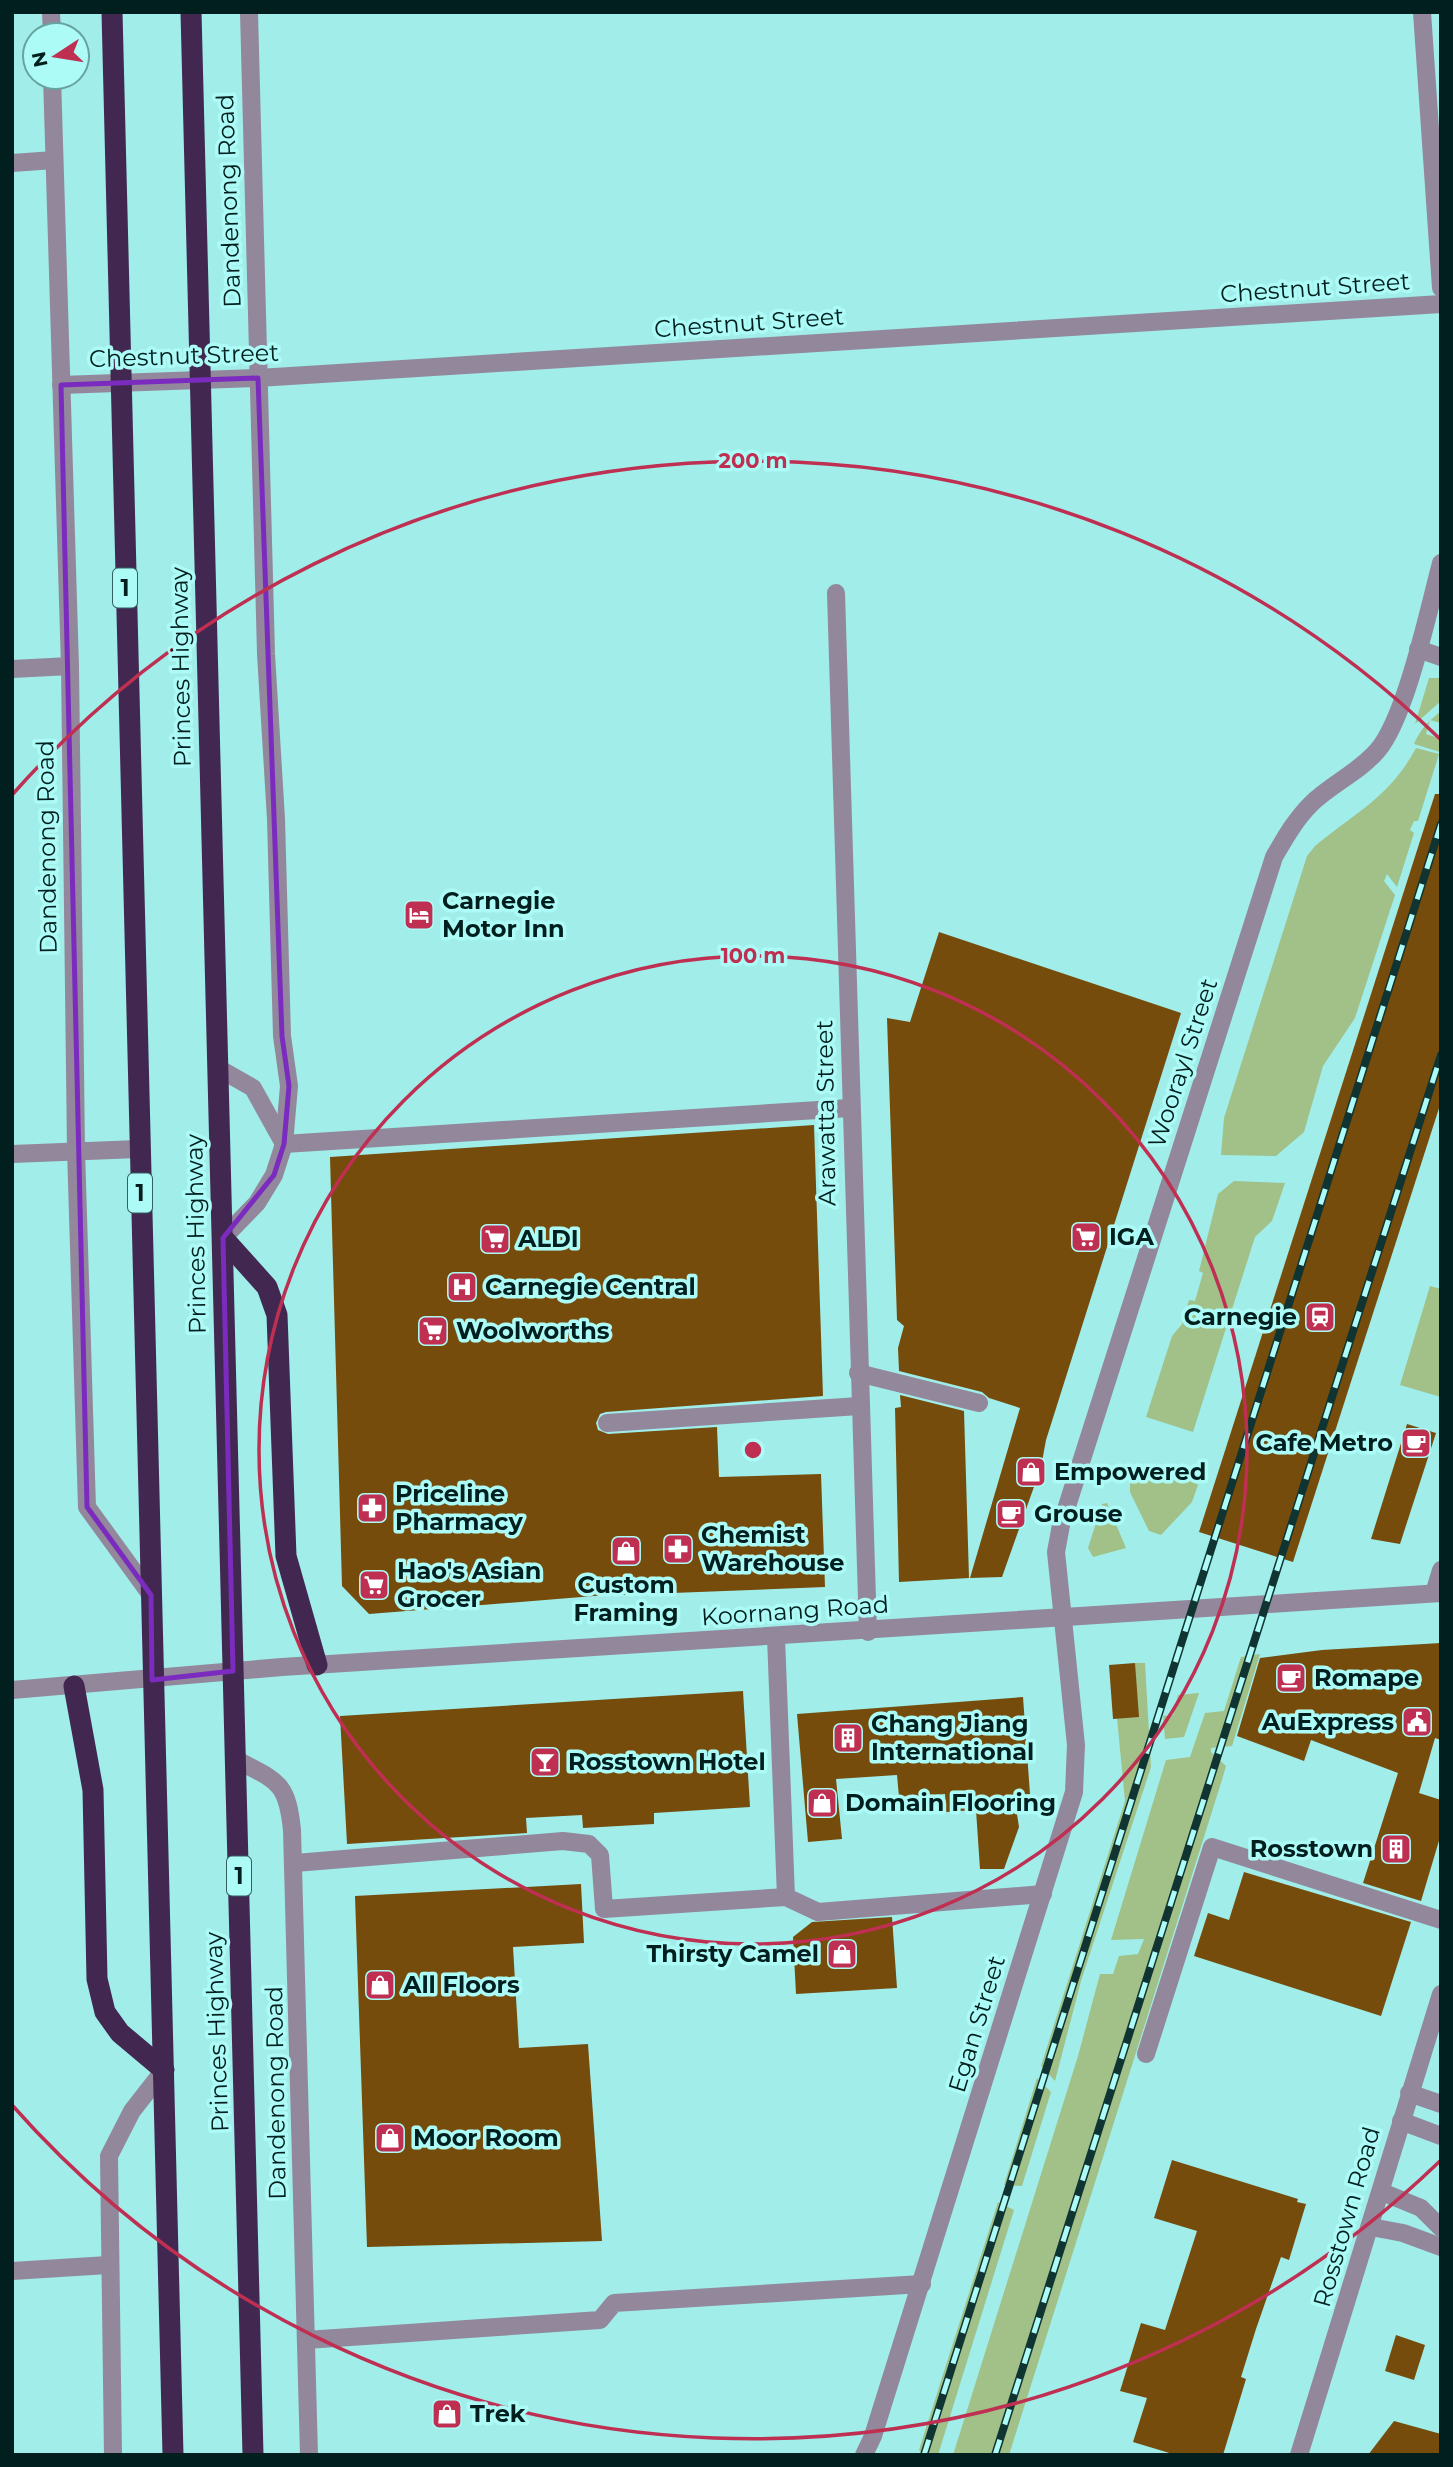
<svg xmlns="http://www.w3.org/2000/svg" width="1453" height="2467" viewBox="0 0 1453 2467" font-family="Montserrat,sans-serif">
<style>
.green{fill:#a1c189}
.building{fill:#754c0b}
.lines{fill:none;stroke-linecap:round;stroke-linejoin:round}
.minor{stroke:#93879c;stroke-width:18}
.highway{stroke:#422851;stroke-width:21}
.rail-casing{stroke:#103432;stroke-width:8}
.rail{stroke:#adfbf7;stroke-width:5;stroke-dasharray:16;stroke-linecap:butt}
.marked{fill:none;stroke:#7b2cbf;stroke-width:5;stroke-linejoin:round}
.ring{fill:none;stroke:#bf2f52;stroke-width:3.5}
.labels{text-anchor:middle;stroke-width:7;stroke-linejoin:round;paint-order:stroke}
.shield{fill:#adfbf7;stroke:#34615f;stroke-width:2}
.shield-label{font-size:23px;font-weight:bold;fill:#001f1e}
.street-label{font-size:24px;fill:#001f1e;stroke:#adfbf7}
.poi-label{font-size:24px;font-weight:bold;fill:#001f1e;stroke:#adfbf7;text-anchor:start}
.centre{fill:#bf2f52;stroke:#adfbf7;stroke-width:3.5}
.ring-label{font-size:21px;text-anchor:middle;font-weight:bold;fill:#bf2f52;stroke:#adfbf7;stroke-width:7;stroke-linejoin:round;paint-order:stroke}
</style>
<rect width="100%" height="100%" fill="#a0edea"/>
<g class="green">
<polygon points="1429,678 1441,678 1441,701 1415,724"/>
<path d="M1441,711V723L1430,720L1426,734L1438,738L1441,730L1440,752L1414,744C1421,728 1428,722 1441,711Z"/>
<path d="M1416,748L1439,754L1418,821H1414L1410,830L1414,833L1397,887L1387,874L1384,881L1395,895L1355,1018L1323,1066L1304,1132L1276,1156L1221,1155L1224,1118L1307,856L1315,846C1356,812 1390,797 1416,748Z"/>
<polygon points="1234,1181 1285,1183 1272,1221 1255,1237 1193,1432 1146,1417 1172,1336 1182,1324 1189,1300 1195,1301 1203,1273 1199,1271 1218,1194"/>
<polygon points="1430,1286 1441,1289 1441,1397 1400,1385"/>
<polygon points="1154,1468 1194,1480 1198,1485 1192,1502 1161,1535 1149,1531 1130,1492 1130,1483"/>
<polygon points="1107,1503 1126,1548 1093,1557 1088,1548 1102,1504"/>
<polygon points="1260,1654 1232,1746 1211,1748 1211,1752 1226,1766 1221,1783 1009,2455 953,2455 1078,2056 1100,1974 1113,1974 1119,1956 1138,1954 1144,1939 1111,1940 1166,1760 1190,1757 1205,1713 1224,1711 1241,1657"/>
<polygon points="1135,1663 1145,1663 1151,1767 1081,1981 1055,2081 1041,2066 1125,1801 1117,1718"/>
<polygon points="1199,1693 1184,1737 1165,1739 1163,1716 1173,1715 1178,1695"/>
<polygon points="1037,2078 1051,2092 1022,2186 1004,2185"/>
<polygon points="998,2202 1014,2210 938,2455 923,2455 919,2450"/>
</g>
<g class="building">
<polygon points="1435,794 1441,794 1441,1102 1293,1562 1199,1532"/>
<polygon points="939,932 1181,1013 1046,1440 1041,1467 1002,1577 970,1578 1020,1408 989,1398 982,1392 899,1371 898,1348 904,1326 897,1320 887,1018 910,1022"/>
<polygon points="814,1125 823,1396 606,1412 600,1414 596,1423 598,1430 608,1434 717,1427 719,1477 821,1474 825,1587 594,1596 369,1614 342,1586 330,1157"/>
<polygon points="900,1395 964,1411 969,1578 899,1582 895,1408 901,1407"/>
<polygon points="1407,1424 1436,1433 1400,1544 1371,1539"/>
<polygon points="1441,1643 1441,1740 1435,1738 1419,1793 1441,1800 1441,1834 1421,1901 1363,1883 1398,1773 1311,1740 1304,1761 1237,1736 1260,1658 1322,1650"/>
<polygon points="1135,1663 1139,1717 1113,1719 1109,1665"/>
<polygon points="743,1691 750,1807 654,1813 654,1824 583,1828 582,1815 526,1818 527,1833 347,1844 340,1716"/>
<polygon points="1023,1697 1030,1794 1014,1795 1019,1827 1004,1869 980,1869 976,1810 946,1812 945,1794 899,1797 897,1775 836,1779 842,1839 808,1842 797,1714"/>
<polygon points="1244,1872 1411,1922 1381,2016 1194,1956 1208,1913 1229,1920"/>
<polygon points="581,1884 584,1943 513,1947 519,2048 588,2044 602,2241 367,2247 355,1896"/>
<polygon points="892,1917 897,1988 796,1994 793,1937 812,1922"/>
<polygon points="1172,2160 1298,2199 1297,2202 1306,2204 1289,2260 1281,2257 1256,2329 1241,2377 1246,2379 1223,2455 1176,2455 1133,2442 1147,2398 1120,2391 1141,2323 1165,2330 1197,2231 1154,2218"/>
<polygon points="1396,2335 1425,2345 1414,2380 1385,2371"/>
<polygon points="1394,2421 1441,2434 1441,2455 1368,2455"/>
</g>
<g class="lines">
<g class="minor">
<polyline points="51,12 52,35"/>
<polyline points="1422,12 1441,288"/>
<polyline points="52,77 70,666 76,1150 87,1507 151,1595"/>
<polyline points="12,163 54,160"/>
<polyline points="61,385 258,378 1441,304"/>
<polyline points="836,593 868,1632"/>
<polyline points="1418,649 1441,657"/>
<polyline points="12,669 70,666"/>
<polyline points="218,1068 253,1088 284,1144"/>
<polyline points="284,1144 850,1108"/>
<polyline points="12,1154 138,1149"/>
<polyline points="223,1238 257,1203 274,1175 284,1144 289,1086 282,1036 276,819 266,654 249,12"/>
<polyline points="858,1373 979,1403"/>
<polyline points="607,1423 859,1406"/>
<polyline points="1434,1593 1441,1570"/>
<polyline points="776,1637 786,1897"/>
<polyline points="12,1690 282,1667 1441,1593"/>
<path d="M235,1759C276,1781 287,1780 292,1830L309,2455"/>
<polyline points="295,1863 563,1841 589,1844 600,1855 604,1909 786,1897 818,1912 1043,1894"/>
<polyline points="1146,2054 1212,1847 1441,1920"/>
<polyline points="1409,2093 1441,2104"/>
<polyline points="1401,2121 1441,2136"/>
<polyline points="1382,2192 1421,2208 1441,2228"/>
<polyline points="1371,2227 1403,2233 1441,2247"/>
<polyline points="12,2271 108,2265"/>
<polyline points="306,2340 600,2320 614,2303 922,2284"/>
<polyline points="113,2455 109,2156 132,2111 164,2070"/>
<path d="M864,2455L873,2436L1074,1792L1076,1745L1056,1552L1061,1525L1274,857C1285,838 1295,820 1311,804C1331,784 1358,773 1377,751C1406,718 1429,608 1441,563"/>
<polyline points="1299,2455 1441,1994"/>
</g>
<g class="highway">
<polyline points="112,12 173,2455"/>
<polyline points="191,12 253,2455"/>
<polyline points="223,1238 267,1287 277,1315 286,1556 317,1665"/>
<polyline points="74,1686 93,1790 97,1979 105,2012 120,2033 164,2070"/>
</g>
<g class="rail-casing">
<g id="rail">
<polyline points="924,2455 1441,824"/>
<polyline points="995,2455 1441,1055"/>
</g>
</g>
<use href="#rail" class="rail"/>
</g>
<path class="marked" d="M258,378L282,1036L289,1086L284,1144L274,1175L223,1238L233,1671L152,1680L151,1595L87,1507L61,385Z"/>
<g class="ring">
<circle cx="753" cy="1450" r="494"/>
<path d="M1440 2161A989 989 0 0 1 12 2105M12 795A989 989 0 0 1 1440 739"/>
</g>
<defs>
<g id="hotel-square" transform="scale(1.575)"><rect x="-9" y="-9" width="18" height="18" rx="4" fill="#bf2f52" stroke="#adfbf7"/><path d="M-6-4.5h1.5V1H6V5H4.5V3h-9V5H-6ZM-4 0a1.8 1.8 0 1 1 3.6 0ZM.5 0V-2.5h3Q6-2.5 6 0Z" fill="#fff"/></g>
<g id="supermarket-square" transform="scale(1.575)"><rect x="-9" y="-9" width="18" height="18" rx="4" fill="#bf2f52" stroke="#adfbf7"/><path d="M-6-5.5h2.5l.6 2H6L4.5 2H-2.5L-4.4-4H-6ZM-1.5 3.2a1.3 1.3 0 1 0 .1 0ZM3 3.2a1.3 1.3 0 1 0 .1 0Z" fill="#fff"/></g>
<g id="hospital-square" transform="scale(1.575)"><rect x="-9" y="-9" width="18" height="18" rx="4" fill="#bf2f52" stroke="#adfbf7"/><path d="M-5-5h3v3.5h4V-5h3V5h-3V1.5h-4V5h-3Z" fill="#fff"/></g>
<g id="station-square" transform="scale(1.575)"><rect x="-9" y="-9" width="18" height="18" rx="4" fill="#bf2f52" stroke="#adfbf7"/><path d="M-3-6H3Q5-6 5-4V2Q5 4 3 4L4.5 6H3L1.5 4h-3L-3 6H-4.5L-3 4Q-5 4-5 2V-4Q-5-6-3-6ZM-3.5-4v3h7v-3ZM-3.5 1v1.5H-2V1ZM2 1v1.5H3.5V1Z" fill="#fff"/></g>
<g id="cafe-square" transform="scale(1.575)"><rect x="-9" y="-9" width="18" height="18" rx="4" fill="#bf2f52" stroke="#adfbf7"/><path d="M-5.5-4.5H6V0H3Q3 3.5 0 3.5H-2.5Q-5.5 3.5-5.5 0ZM3-3.2v2h1.7v-2ZM-6 4.5H4V6H-6Z" fill="#fff"/></g>
<g id="shop-square" transform="scale(1.575)"><rect x="-9" y="-9" width="18" height="18" rx="4" fill="#bf2f52" stroke="#adfbf7"/><path d="M-5-2.5h2.3a2.7 3.5 0 0 1 5.4 0H5L5.5 6h-11ZM-1.5-2.5h3a1.5 2.3 0 0 0-3 0Z" fill="#fff"/></g>
<g id="pharmacy-square" transform="scale(1.575)"><rect x="-9" y="-9" width="18" height="18" rx="4" fill="#bf2f52" stroke="#adfbf7"/><path d="M-2-6h4v4h4v4h-4v4h-4v-4h-4v-4h4Z" fill="#fff"/></g>
<g id="civic-square" transform="scale(1.575)"><rect x="-9" y="-9" width="18" height="18" rx="4" fill="#bf2f52" stroke="#adfbf7"/><path d="M-.6-6.5H3V-4.5H.6V-3L4-1V1h2V6H-6V1h2V-1L-.6-3ZM-1.2 2.5V6h2.4V2.5Z" fill="#fff"/></g>
<g id="building-square" transform="scale(1.575)"><rect x="-9" y="-9" width="18" height="18" rx="4" fill="#bf2f52" stroke="#adfbf7"/><path d="M-4-6H4V6H1V3H-1V6H-4ZM-2.5-4.3h1.7v1.8h-1.7ZM.8-4.3h1.7v1.8H.8ZM-2.5-1h1.7V.8h-1.7ZM.8-1h1.7V.8H.8Z" fill="#fff"/></g>
<g id="bar-square" transform="scale(1.575)"><rect x="-9" y="-9" width="18" height="18" rx="4" fill="#bf2f52" stroke="#adfbf7"/><path d="M-6-5H6L.8 .8V4.5H3.5V6h-7V4.5H-.8V.8Z" fill="#fff"/></g>
</defs>
<g fill-rule="evenodd">
<use href="#hotel-square" x="419" y="915"/>
<use href="#supermarket-square" x="1086" y="1237"/>
<use href="#supermarket-square" x="495" y="1239"/>
<use href="#hospital-square" x="462" y="1287"/>
<use href="#station-square" x="1320" y="1317"/>
<use href="#supermarket-square" x="433" y="1331"/>
<use href="#cafe-square" x="1416" y="1443"/>
<use href="#shop-square" x="1031" y="1472"/>
<use href="#pharmacy-square" x="372" y="1508"/>
<use href="#cafe-square" x="1011" y="1514"/>
<use href="#pharmacy-square" x="678" y="1549"/>
<use href="#shop-square" x="626" y="1551"/>
<use href="#supermarket-square" x="374" y="1585"/>
<use href="#cafe-square" x="1291" y="1678"/>
<use href="#civic-square" x="1417" y="1722"/>
<use href="#building-square" x="848" y="1738"/>
<use href="#bar-square" x="545" y="1762"/>
<use href="#shop-square" x="822" y="1803"/>
<use href="#building-square" x="1396" y="1849"/>
<use href="#shop-square" x="842" y="1954"/>
<use href="#shop-square" x="380" y="1985"/>
<use href="#shop-square" x="390" y="2138"/>
<use href="#shop-square" x="447" y="2414"/>
</g>
<g class="labels">
<g class="shield">
<rect x="113" y="568.5" width="24" height="39" rx="5"/>
<rect x="128" y="1173.5" width="24" height="39" rx="5"/>
<rect x="227" y="1856.5" width="24" height="39" rx="5"/>
</g>
<g class="shield-label">
<text x="125" y="596">1</text>
<text x="140" y="1201">1</text>
<text x="239" y="1884">1</text>
</g>
<g class="street-label">
<text transform="translate(229 201) rotate(-92)" y="8">Dandenong Road</text>
<text transform="translate(1315 288) rotate(-4)" y="8">Chestnut Street</text>
<text transform="translate(749 323) rotate(-4)" y="8">Chestnut Street</text>
<text transform="translate(184 356) rotate(-2)" y="8">Chestnut Street</text>
<text transform="translate(181 667) rotate(-91)" y="8">Princes Highway</text>
<text transform="translate(47 847) rotate(-91)" y="8">Dandenong Road</text>
<text transform="translate(1183 1063) rotate(-72)" y="8">Woorayl Street</text>
<text transform="translate(826 1113) rotate(-91)" y="8">Arawatta Street</text>
<text transform="translate(196 1234) rotate(-91)" y="8">Princes Highway</text>
<text transform="translate(795 1611) rotate(-4)" y="8">Koornang Road</text>
<text transform="translate(977 2024) rotate(-73)" y="8">Egan Street</text>
<text transform="translate(217 2032) rotate(-92)" y="8">Princes Highway</text>
<text transform="translate(276 2093) rotate(-91)" y="8">Dandenong Road</text>
<text transform="translate(1347 2217) rotate(-74)" y="8">Rosstown Road</text>
</g>
<g class="poi-label">
<text x="442" y="909">Carnegie<tspan x="442" dy="28">Motor Inn</tspan></text>
<text x="1109" y="1245">IGA</text>
<text x="518" y="1247">ALDI</text>
<text x="485" y="1295">Carnegie Central</text>
<text x="1297" y="1325" text-anchor="end">Carnegie</text>
<text x="456" y="1339">Woolworths</text>
<text x="1393" y="1451" text-anchor="end">Cafe Metro</text>
<text x="1054" y="1480">Empowered</text>
<text x="395" y="1502">Priceline<tspan x="395" dy="28">Pharmacy</tspan></text>
<text x="1034" y="1522">Grouse</text>
<text x="701" y="1543">Chemist<tspan x="701" dy="28">Warehouse</tspan></text>
<text x="397" y="1579">Hao's Asian<tspan x="397" dy="28">Grocer</tspan></text>
<text x="626" y="1593" text-anchor="middle">Custom<tspan x="626" dy="28">Framing</tspan></text>
<text x="1314" y="1686">Romape</text>
<text x="1394" y="1730" text-anchor="end">AuExpress</text>
<text x="871" y="1732">Chang Jiang<tspan x="871" dy="28">International</tspan></text>
<text x="568" y="1770">Rosstown Hotel</text>
<text x="845" y="1811">Domain Flooring</text>
<text x="1373" y="1857" text-anchor="end">Rosstown</text>
<text x="819" y="1962" text-anchor="end">Thirsty Camel</text>
<text x="403" y="1993">All Floors</text>
<text x="413" y="2146">Moor Room</text>
<text x="470" y="2422">Trek</text>
</g>
</g>
<circle cx="753" cy="1450" r="10" class="centre"/>
<g class="ring-label">
<text x="753" y="468">200 m</text>
<text x="753" y="963">100 m</text>
</g>
<rect width="1453" height="2467" fill="none" stroke="#001f1e" stroke-width="28"/>
<g transform="translate(56 56) rotate(258)"><circle r="33" fill="#adfbf7" stroke="#68a3a0" stroke-width="2"/>
<path d="M0-5L12 26L0 18L-12 26Z" fill="#bf2f52"/>
<text y="-10" font-size="19" font-weight="bold" text-anchor="middle" fill="#001f1e">N</text>
</g>
</svg>
